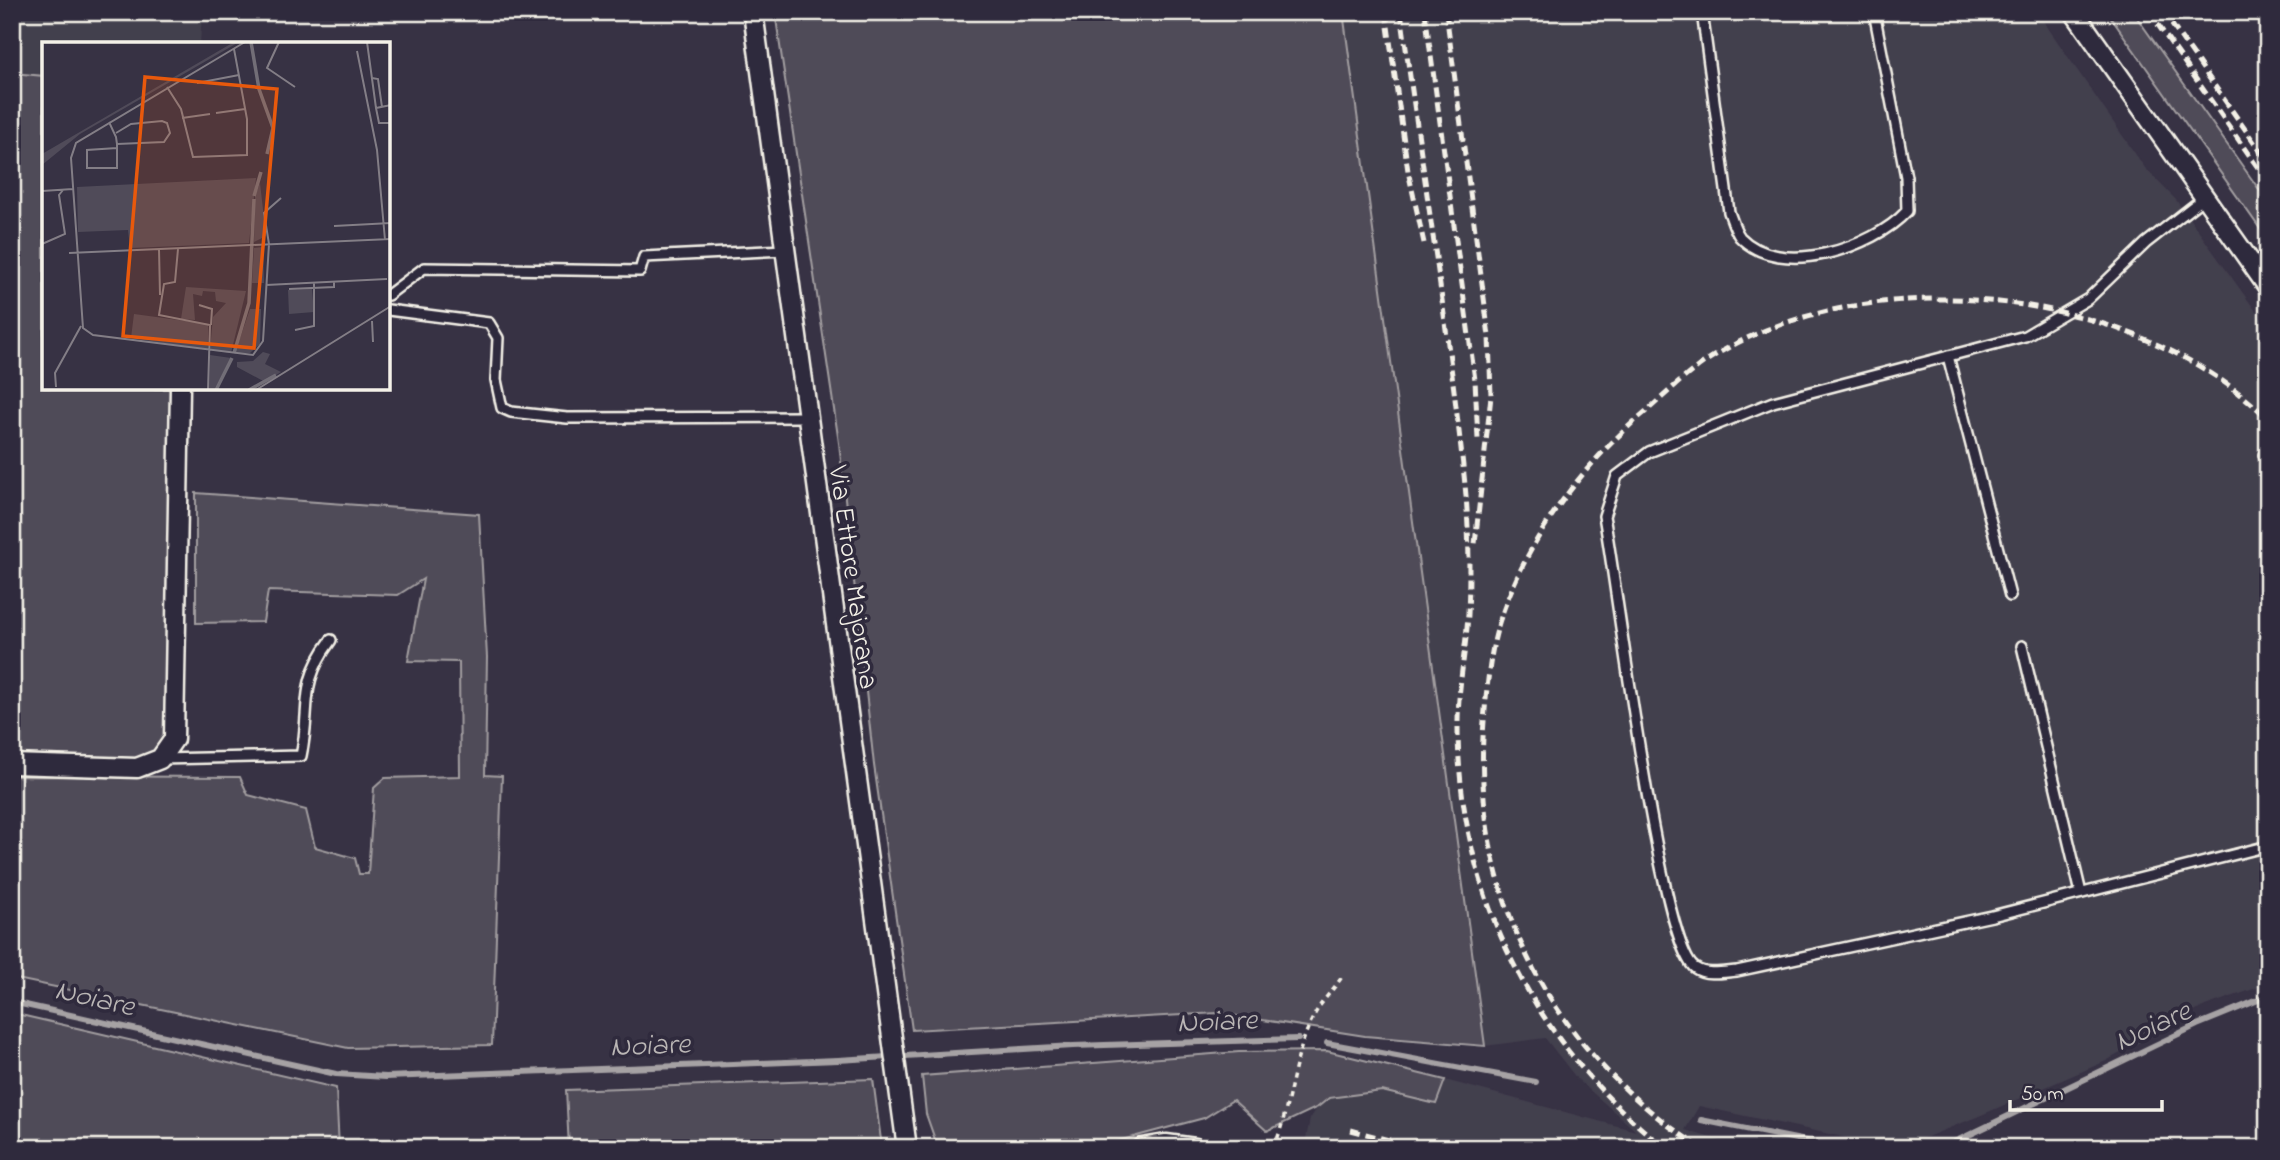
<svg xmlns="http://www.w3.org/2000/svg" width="2280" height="1160" viewBox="0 0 2280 1160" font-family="'Indie Flower',sans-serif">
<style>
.built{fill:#433f4e}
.green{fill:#504b59;stroke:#a29ea0;stroke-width:2}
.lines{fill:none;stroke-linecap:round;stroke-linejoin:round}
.stream{stroke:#a6a2a4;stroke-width:6}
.service-casing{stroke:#f4f1e8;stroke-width:14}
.minor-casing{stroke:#f4f1e8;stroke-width:23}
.path{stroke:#f4f1e8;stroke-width:3.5;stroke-dasharray:5 5;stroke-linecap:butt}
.service{stroke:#2f2a3d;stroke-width:9}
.minor{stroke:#2f2a3d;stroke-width:18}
.rail{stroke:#f4f1e8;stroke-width:5;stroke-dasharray:10 5;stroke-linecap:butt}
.labels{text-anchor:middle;stroke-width:7;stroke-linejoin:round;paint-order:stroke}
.street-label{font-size:28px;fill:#f4f1e8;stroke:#2f2a3d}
.water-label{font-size:30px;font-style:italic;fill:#bab6b5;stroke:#2f2a3d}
.inset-river{fill:none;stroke:#726e77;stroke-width:3.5}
.inset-road{fill:none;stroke:#837e86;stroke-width:2}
.view{fill:#e8590c;fill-opacity:0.15;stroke:#e8590c;stroke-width:3.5}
.inset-edge{fill:none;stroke:#f4f1e8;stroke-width:3.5}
</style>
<rect width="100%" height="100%" fill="#373244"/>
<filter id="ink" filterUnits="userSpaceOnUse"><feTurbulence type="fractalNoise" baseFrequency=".0143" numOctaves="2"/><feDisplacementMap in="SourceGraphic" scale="14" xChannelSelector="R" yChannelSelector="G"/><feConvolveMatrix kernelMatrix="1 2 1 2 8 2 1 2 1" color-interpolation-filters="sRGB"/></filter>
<g filter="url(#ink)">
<g class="built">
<polygon points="12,12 202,12 200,44 44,44 44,76 12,73"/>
<polygon points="1339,12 2037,12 2145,168 2176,200 2268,328 2268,984 2205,1006 2106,1061 1979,1116 1927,1137 1893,1145 1857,1140 1699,1106 1685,1130 1743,1148 1304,1148 1310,1119 1323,1099 1382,1091 1436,1104 1445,1080 1636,1131 1577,1079 1545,1038 1485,1046"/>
</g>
<g class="green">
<polygon points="775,12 1343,12 1485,1046 1365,1036 1218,1013 912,1030 874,765 839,443"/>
<polygon points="2107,12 2133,12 2268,202 2268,240"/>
<polygon points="12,73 44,76 44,388 174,389 167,734 155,752 139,758 12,759"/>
<polygon points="196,493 479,514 487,657 485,775 502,776 492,1045 348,1048 12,978 12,776 240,777 248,795 306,810 315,847 355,858 359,874 368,874 374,788 385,778 460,776 459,662 408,661 423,579 398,595 268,591 263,622 196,623"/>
<polygon points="12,1013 336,1088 339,1148 12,1148"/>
<polygon points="1327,1051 1445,1080 1436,1104 1382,1091 1329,1098 1318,1107 1267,1131 1233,1100 1204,1118 1092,1148 938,1148 926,1114 922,1076 1239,1052"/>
<polygon points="873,1079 882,1148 569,1148 566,1090"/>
</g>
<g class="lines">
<g class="stream">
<polyline points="12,1002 336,1074 386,1077 838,1060 1073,1046 1298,1039"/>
<polyline points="1327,1043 1536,1082"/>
<polyline points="1701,1120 1841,1148"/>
<polyline points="1942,1148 2197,1025 2268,996"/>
</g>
<g class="service-casing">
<g id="service">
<path d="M1702,12L1729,212C1732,220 1735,231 1740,237C1780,279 1873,248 1907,211L1906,177L1874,12"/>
<path d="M2205,197L2146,243L2088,299L2025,336L1773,402L1649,452L1617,476L1604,516C1616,578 1660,946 1695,968C1706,976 1724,972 1737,971L1992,916L2268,846"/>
<polyline points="388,295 424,268 640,271 644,257 785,250"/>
<polyline points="388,310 489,323 498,338 496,380 502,408 511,412 567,418 806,417"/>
<polyline points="1948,356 2010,596"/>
<polyline points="2264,455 2268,463"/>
<polyline points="2022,646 2081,893"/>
<path d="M160,759L301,756C312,706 297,686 331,640"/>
</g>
</g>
<g class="minor-casing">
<g id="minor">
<polyline points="753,12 907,1148"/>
<polyline points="2074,12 2268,287"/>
<polyline points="12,764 137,768 160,759 174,739 180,388"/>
<polyline points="1142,1148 1166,1144 1195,1148"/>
</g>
</g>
<path class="path" d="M1274,1148C1292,1103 1293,1048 1319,1007C1326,997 1335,987 1342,977"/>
<use href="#service" class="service"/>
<use href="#minor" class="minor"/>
<g class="rail">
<polyline points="1386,12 1408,171 1424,243"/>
<path d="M1401,12C1422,166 1447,320 1464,475C1469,521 1470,568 1468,614C1466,650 1458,686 1458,723C1457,891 1533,1045 1665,1148"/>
<polyline points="1425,12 1475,380 1478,439"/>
<polyline points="1446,12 1489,336 1491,396 1475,544"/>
<polyline points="2149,12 2268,182"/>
<polyline points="2163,12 2268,162"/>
<polyline points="1351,1130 1419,1148"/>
<path d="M1701,1148C1553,1053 1470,899 1484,721C1487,687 1490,646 1502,614C1530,536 1581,466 1644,413C1663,397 1682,378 1703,363C1798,299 1931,288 2041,308C2121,323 2210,360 2268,419"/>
</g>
</g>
</g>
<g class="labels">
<g class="street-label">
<text transform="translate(855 577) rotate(82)" y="10">Via Ettore Majorana</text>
</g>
<g class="water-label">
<text transform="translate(95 997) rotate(13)" y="10">Noiare</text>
<text transform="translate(1217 1020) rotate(-2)" y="10">Noiare</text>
<text transform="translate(2152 1025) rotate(-25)" y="10">Noiare</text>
<text transform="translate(650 1044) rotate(-2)" y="10">Noiare</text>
</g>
</g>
<g transform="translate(42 42)">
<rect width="348" height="348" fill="#373244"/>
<path d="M192,0H197L38,92L0,123V112ZM214,136L207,201L88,206L86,188L36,190L35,145ZM218,141L224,194L212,200L213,154ZM221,205L222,241H210L212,206ZM144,245L204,249L189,311L168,308L171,275L184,261L174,259L173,250L161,249L160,254L151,252L153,278L139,277ZM270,247L272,270L247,272L246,248ZM208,267H219L218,302L208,311H193ZM92,272L166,282V308L89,296ZM221,310L228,312L223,322L239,330L223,340L195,325V320L211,319ZM168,313L189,316L172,348H167Z" fill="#504b59"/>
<path class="inset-river" d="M209,0L217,47L231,86L225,112M212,154L219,130M192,311L207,261L212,157M174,348L190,316M207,348L234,333"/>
<path class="inset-road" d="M203,0L34,101L29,116L41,286L51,293L211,313L221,299L227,202L222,171L239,156M237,0L225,26L253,45M325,0L334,66L349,63M315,9L335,108L343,198M330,36L336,37L340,65M155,41L197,33M125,45L139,67L151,115L205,113V77L192,7M334,66L337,81H349M174,71L203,67M140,76L168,72M67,80L74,95L75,102V126H45V108L75,106M74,91L89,82L120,79L125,81L128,91L122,100L75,102M0,149L31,147M292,184L349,181M0,202L23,192L17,153L21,148M117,207L118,253M136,207L133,240L122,242L117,273L168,283L166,348M27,211L349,197M224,243L345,237M247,247L292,245V240M157,263L170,267L169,283M330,279L331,300M253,288L272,284V241M14,345L13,331L39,284M214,348L349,264"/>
<path class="view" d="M103,35L235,47L212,306L81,294Z"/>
<rect width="348" height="348" class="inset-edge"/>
</g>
<rect width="2280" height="1160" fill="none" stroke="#2f2a3d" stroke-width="42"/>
<rect x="21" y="21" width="2238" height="1118" fill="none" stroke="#f4f1e8" stroke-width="2.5" filter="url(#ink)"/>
<path d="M2010 1100v10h152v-10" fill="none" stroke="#f4f1e8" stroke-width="3.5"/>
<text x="2021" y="1100" font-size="21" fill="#f4f1e8" stroke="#2f2a3d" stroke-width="5" paint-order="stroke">50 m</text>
</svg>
